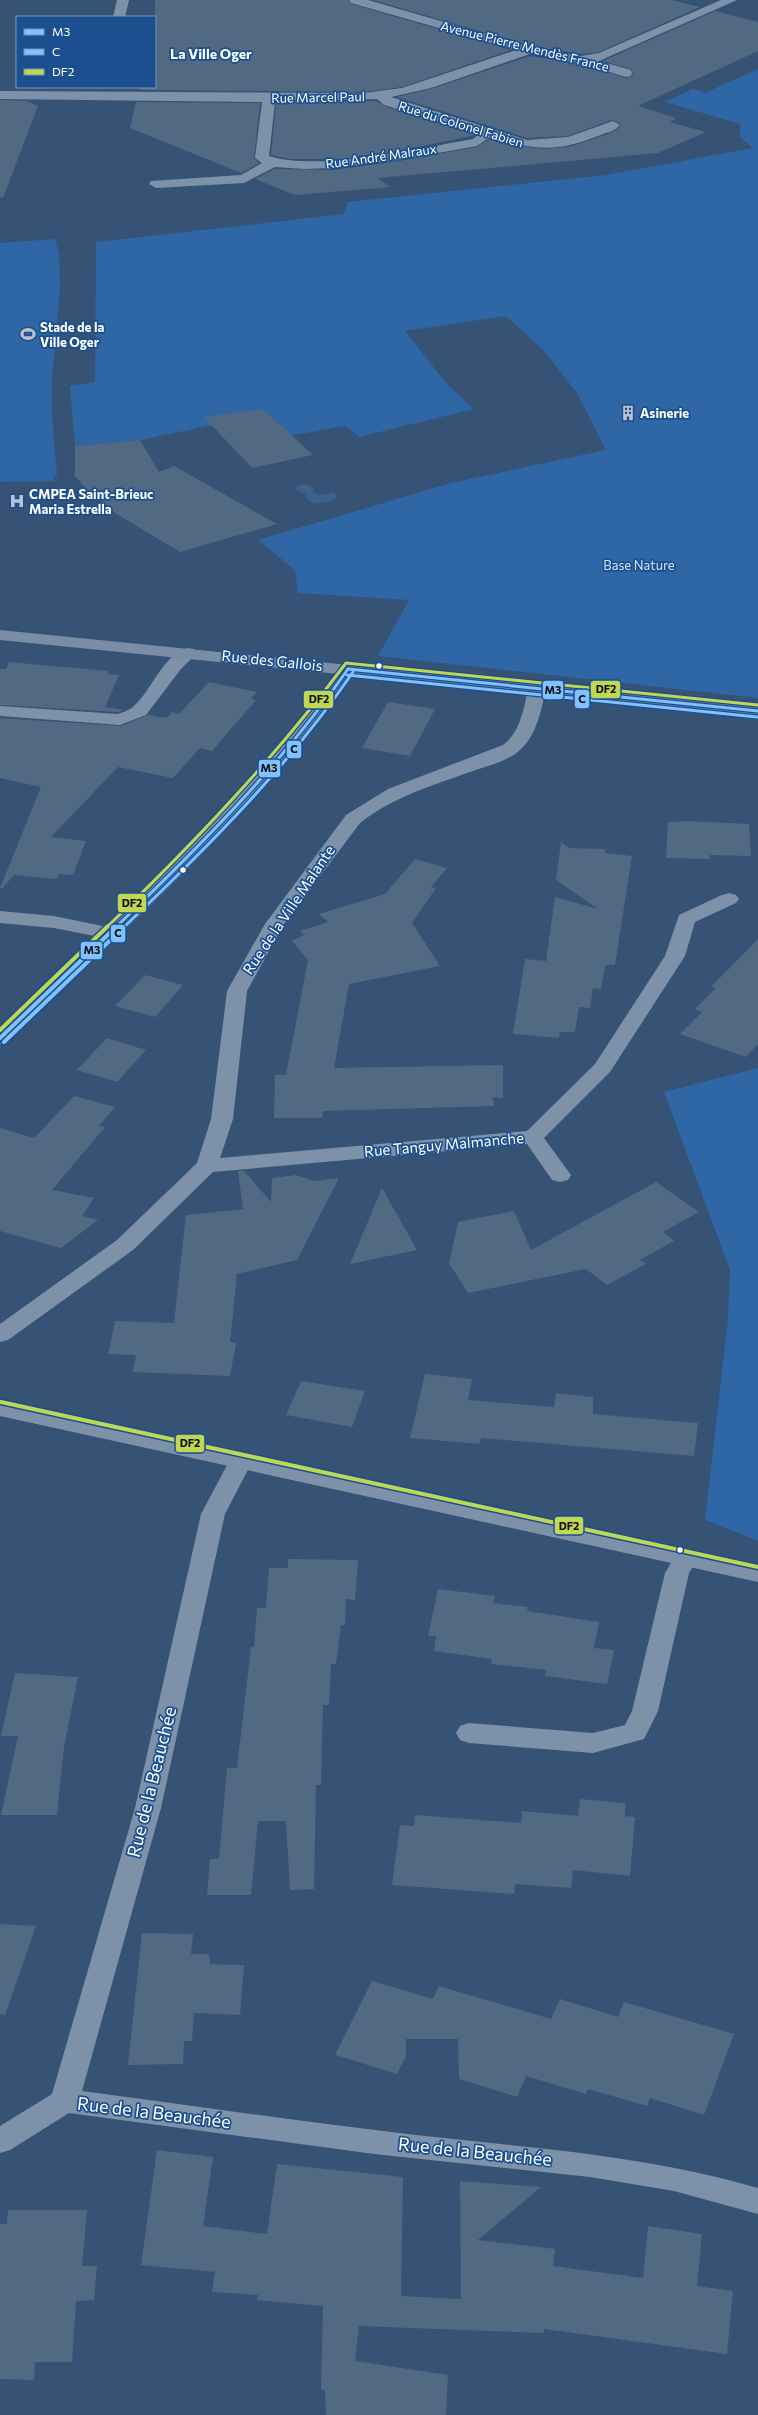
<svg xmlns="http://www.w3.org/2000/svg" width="758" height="2415" viewBox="0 0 758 2415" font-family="Commissioner,sans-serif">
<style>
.green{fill:#2f66a5}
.water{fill:#3b618d}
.building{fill:#526984}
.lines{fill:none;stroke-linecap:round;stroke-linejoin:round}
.minor{fill:#7d92a8;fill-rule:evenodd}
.tertiary{fill:#7d92a8;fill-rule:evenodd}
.secondary{fill:#798da4;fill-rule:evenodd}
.bus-1-far1-casing{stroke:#1b4f8f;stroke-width:5.5}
.bus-1-casing{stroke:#1b4f8f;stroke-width:7}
.bus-2-far1-casing{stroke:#1b4f8f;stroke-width:5.5}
.bus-2-casing{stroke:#1b4f8f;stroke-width:7}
.bus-3-far1-casing{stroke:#1b4f8f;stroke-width:5.5}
.bus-3-casing{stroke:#1b4f8f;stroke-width:7}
.bus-1-far1{stroke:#80c1ff;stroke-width:3}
.bus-1{stroke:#80c1ff;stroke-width:4}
.bus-2-far1{stroke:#80c1ff;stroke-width:3}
.bus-2{stroke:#80c1ff;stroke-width:4}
.bus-3-far1{stroke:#c0d753;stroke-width:3}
.bus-3{stroke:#c0d753;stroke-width:4}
.bus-dot{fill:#fff;stroke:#1b4f8f;stroke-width:1.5}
.labels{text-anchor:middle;stroke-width:3.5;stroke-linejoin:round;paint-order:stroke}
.far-street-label{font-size:13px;fill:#fff;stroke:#1b4f8f}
.far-poi-label{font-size:13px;font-weight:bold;fill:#fff;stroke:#1b4f8f;text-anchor:start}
.far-park-label{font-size:13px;fill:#cfe3fa;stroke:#1b4f8f}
.far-quarter-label{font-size:14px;font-weight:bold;fill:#fff;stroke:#1b4f8f}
.street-label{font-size:15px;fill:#fff;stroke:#1b4f8f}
.near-street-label{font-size:18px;fill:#fff;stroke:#1b4f8f}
.line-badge{stroke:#1b4f8f;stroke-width:1.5}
.pale-badge-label{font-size:11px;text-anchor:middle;font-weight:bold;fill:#111}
</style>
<rect width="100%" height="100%" fill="#365274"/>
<g class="green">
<polygon points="758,69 758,698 378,656 409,600 298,593 295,570 258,540 451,483 606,450 577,393 545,352 506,316 405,331 447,384 474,409 359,437 345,426 272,439 218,424 140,440 75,446 70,386 95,382 96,242 344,214 347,202 606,175 753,148 740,137 740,124 665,102 693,89 705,93"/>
<polygon points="55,239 59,254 60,289 52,378 52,415 57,475 53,478 55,481 0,482 0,243"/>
<polygon points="758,1068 758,1541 705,1520 728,1319 730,1270 664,1092"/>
</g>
<polygon class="water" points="299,485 309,485 314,489 313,493 322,495 333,492 338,496 332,501 315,504 309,501 305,494 294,489"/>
<g class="building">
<polygon points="155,0 348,0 351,4 511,50 402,87 364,92 139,90 140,87 155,87"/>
<polygon points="373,0 672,0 700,7 599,52 581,54 531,46"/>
<polygon points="715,11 758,22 758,51 638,106 676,118 670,122 706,132 658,153 378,178 390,187 295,195 255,179 275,169 333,170 399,161 477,147 490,139 519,146 544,149 569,147 608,134 619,128 621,124 612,120 568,136 527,138 397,97 431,89 530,56 580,64 626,78 631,77 633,73 631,69 603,61"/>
<polygon points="0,100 26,101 38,106 3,198 0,197"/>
<polygon points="376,101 384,106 476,135 398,151 341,159 290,159 271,155 276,103"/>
<polygon points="136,102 260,103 254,158 259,163 241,173 130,128"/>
<polygon points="263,409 313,455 252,468 204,417"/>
<polygon points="140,440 159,472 174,466 277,524 180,552 115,513 91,492 89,492 75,476 75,446"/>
<polygon points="9,662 108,671 107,674 119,675 105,707 124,710 118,712 0,705 0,669 6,669"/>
<polygon points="209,682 257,692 251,699 256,700 212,751 200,748 173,778 118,767 51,837 86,841 73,875 59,874 56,879 14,875 2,889 0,888 41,787 0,778 0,718 121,726 148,715 167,718 172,712 179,714"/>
<polygon points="388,702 435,709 410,756 362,748"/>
<polygon points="688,821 749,824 751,856 710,855 710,859 666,858 668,822"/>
<polygon points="561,842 569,848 605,849 605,853 632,856 615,965 605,965 601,989 593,988 590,1008 579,1007 575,1032 560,1032 559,1038 513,1034 525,959 546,961 555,897 598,909 556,880"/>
<polygon points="415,859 447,868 431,887 436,888 412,923 440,966 349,984 334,1068 503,1065 503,1098 493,1097 494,1106 323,1111 322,1118 274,1118 275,1075 286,1075 308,960 292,941 304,935 300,931 328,922 319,914 385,894"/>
<polygon points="758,939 758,1044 746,1057 680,1034 702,1012 695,1009 716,988 711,987"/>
<polygon points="145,975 183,985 155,1017 115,1006"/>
<polygon points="107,1038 146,1050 117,1082 77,1070"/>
<polygon points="74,1096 115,1107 99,1126 105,1127 52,1190 94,1198 82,1216 98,1220 61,1248 0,1231 0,1128 34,1138"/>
<polygon points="238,1171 244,1171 271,1202 272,1178 296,1175 314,1181 339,1178 297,1260 237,1274 230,1342 236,1343 230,1376 133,1372 136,1355 108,1354 115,1321 174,1323 186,1215 243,1209"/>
<polygon points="656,1182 699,1212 663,1232 674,1241 640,1260 646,1264 607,1285 586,1269 468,1293 449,1263 458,1222 514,1211 531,1250"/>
<polygon points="382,1188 417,1250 350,1264"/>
<polygon points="425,1374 472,1379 468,1400 554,1407 556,1393 593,1397 593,1414 698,1423 694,1456 481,1438 480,1444 410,1438"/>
<polygon points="301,1381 365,1391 352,1427 286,1415"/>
<polygon points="288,1559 358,1560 355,1600 346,1599 345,1625 341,1625 336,1664 331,1664 329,1705 323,1705 321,1785 316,1785 314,1889 290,1890 286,1821 258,1821 251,1895 207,1895 210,1859 219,1859 227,1768 237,1768 251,1647 254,1647 257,1608 266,1608 269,1568 288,1568"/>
<polygon points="438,1589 495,1596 493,1603 528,1607 527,1611 599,1622 594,1648 614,1650 607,1684 545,1676 546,1670 491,1664 492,1659 434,1651 436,1636 428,1636"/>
<polygon points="15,1673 78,1677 64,1747 57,1815 1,1815 18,1736 1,1736"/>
<polygon points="580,1799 625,1803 625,1816 635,1817 630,1876 573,1870 571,1888 515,1884 514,1894 392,1885 400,1825 414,1826 415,1815 521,1823 522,1811 578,1816"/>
<polygon points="0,1924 36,1926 5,2015 0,2014"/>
<polygon points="142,1933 193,1934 191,1954 209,1954 210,1964 244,1965 240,2015 194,2013 192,2041 184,2041 183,2064 128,2065"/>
<polygon points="372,1981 433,1999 439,1986 551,2019 560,1999 618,2017 624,2002 734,2034 704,2115 650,2098 647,2106 588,2089 586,2094 526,2076 517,2097 459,2079 458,2039 406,2039 406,2056 397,2074 335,2055"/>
<polygon points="157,2150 213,2157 203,2226 267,2234 277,2164 403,2177 401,2296 461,2299 460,2181 541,2187 478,2240 555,2249 553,2266 643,2278 648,2226 702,2234 697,2286 733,2291 727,2354 544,2329 544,2333 359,2326 355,2361 448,2375 446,2415 326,2415 325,2391 321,2389 323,2306 257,2300 258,2295 212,2292 215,2272 141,2265"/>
<polygon points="8,2210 87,2210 82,2266 97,2266 94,2300 76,2301 72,2362 35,2362 34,2380 0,2379 0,2224 7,2224"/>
</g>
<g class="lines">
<g class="minor">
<polygon points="117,0 129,0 125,17 113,17"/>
<path d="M349,0H368L531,47L581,56L599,53L721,0H737L599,61L631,70L632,73L631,76L626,77L580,63L530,54L431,88L391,97L527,140L568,137L613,121L620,125C616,131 605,133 598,136C555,153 533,150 490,137L477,146L399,160L333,168L304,169L275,167L244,183L156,188L149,184L151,181L241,175L262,163L255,158L262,102L0,99V91L364,93L402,88L516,50L351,3ZM377,99L384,105L477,133V136L473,139C420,148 319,172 269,156L275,102Z"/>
<path d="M188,648L194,649L197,653L181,669L146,715L120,725L0,716V706L118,714C123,712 130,710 134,706C152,690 163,654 188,648Z"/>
<path d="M537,684L543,685L546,689C541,710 537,735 520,750C507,762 486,766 470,772C431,786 393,797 360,823L284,924L247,991L233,1119L220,1158L527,1131L595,1064L665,956L679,915L722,895L729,893L736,895L739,899L736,903L695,922L685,956L610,1072L544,1138L571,1175L568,1180L560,1182L552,1180L527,1144L213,1172L133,1250L8,1340L0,1342V1324L117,1240L197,1163L211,1119L227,991L265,924L346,815L388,789L503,745C520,733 524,708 528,689L531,685Z"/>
<polygon points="0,911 54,916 117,929 120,933 117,937 110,939 54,928 0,923"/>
<path d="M241,1452L249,1454L253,1460L225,1514L161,1808L82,2091C194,2106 305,2122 416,2135C533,2148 644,2155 758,2188V2214L674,2191L590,2177L374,2154L69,2113L10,2150L0,2153V2126L52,2094L135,1808L201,1514L233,1454Z"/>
<polygon points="687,1548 696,1551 699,1557 689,1573 658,1711 644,1739 593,1753 469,1743 460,1740 456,1733 460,1726 469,1723 593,1733 625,1725 632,1711 665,1573 678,1551"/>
</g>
<g class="tertiary">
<path d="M348,664L354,665L357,669C263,809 128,926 7,1042L0,1044V1027C119,913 248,802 342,665Z"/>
<polygon points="0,1400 758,1564 758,1582 0,1416"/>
</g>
<polygon class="secondary" points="0,630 758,706 758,716 0,640"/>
<g class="bus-1-far1-casing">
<g id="bus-1-far1">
<polyline points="348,669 758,711"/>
<path d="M116,927C199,847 282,764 348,669"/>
</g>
</g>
<g class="bus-1-casing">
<polyline id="bus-1" points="0,1038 117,926"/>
</g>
<g class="bus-2-far1-casing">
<g id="bus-2-far1">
<polyline points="347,675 757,717"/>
<path d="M124,927C206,849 289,766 353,672"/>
</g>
</g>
<g class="bus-2-casing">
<polyline id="bus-2" points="4,1042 125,926"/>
</g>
<g class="bus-3-far1-casing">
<path id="bus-3-far1" d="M107,927C193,844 274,759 346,663L758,705"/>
</g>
<g class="bus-3-casing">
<g id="bus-3">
<polyline points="0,1030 108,926"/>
<polyline points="1,1402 758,1567"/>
</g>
</g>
<use href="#bus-1-far1" class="bus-1-far1"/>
<use href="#bus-1" class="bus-1"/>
<use href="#bus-2-far1" class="bus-2-far1"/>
<use href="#bus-2" class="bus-2"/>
<use href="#bus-3-far1" class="bus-3-far1"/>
<use href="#bus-3" class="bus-3"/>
</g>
<defs>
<g id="stadium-bare" transform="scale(1.2)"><path d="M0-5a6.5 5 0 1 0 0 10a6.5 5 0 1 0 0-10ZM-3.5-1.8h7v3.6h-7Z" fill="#b9c2ce" stroke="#1b4f8f" stroke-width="2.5" paint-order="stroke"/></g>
<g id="building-bare" transform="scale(1.2)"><path d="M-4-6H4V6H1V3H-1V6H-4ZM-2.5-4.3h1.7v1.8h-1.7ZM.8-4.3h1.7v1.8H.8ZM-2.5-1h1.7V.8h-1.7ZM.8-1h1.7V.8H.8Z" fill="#b9c2ce" stroke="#1b4f8f" stroke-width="2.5" paint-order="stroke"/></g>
<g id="hospital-bare" transform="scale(1.2)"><path d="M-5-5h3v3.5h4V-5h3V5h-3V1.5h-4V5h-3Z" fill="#b9c2ce" stroke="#1b4f8f" stroke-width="2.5" paint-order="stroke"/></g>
</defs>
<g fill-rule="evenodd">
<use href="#stadium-bare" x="28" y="334"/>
<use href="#building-bare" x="628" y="413"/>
<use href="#hospital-bare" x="17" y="501"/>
</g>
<g class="bus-dot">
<circle cx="379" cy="666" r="3.5"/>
<circle cx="183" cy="870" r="3.5"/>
<circle cx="680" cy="1550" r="3.5"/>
</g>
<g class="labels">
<g class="far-street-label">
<text transform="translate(525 46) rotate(14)" y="5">Avenue Pierre Mendès France</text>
<text transform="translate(318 97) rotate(-1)" y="5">Rue Marcel Paul</text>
<text transform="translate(461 124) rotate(17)" y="5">Rue du Colonel Fabien</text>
<text transform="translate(381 156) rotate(-8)" y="5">Rue André Malraux</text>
</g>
<g class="far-poi-label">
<text x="40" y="332">Stade de la<tspan x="40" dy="15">Ville Oger</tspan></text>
<text x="640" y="418">Asinerie</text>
<text x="29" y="499">CMPEA Saint-Brieuc<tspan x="29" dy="15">Maria Estrella</tspan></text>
</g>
<g class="far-park-label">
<text x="639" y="570">Base Nature</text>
</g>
<g class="far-quarter-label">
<text x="211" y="59">La Ville Oger</text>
</g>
<g class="street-label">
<text transform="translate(272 661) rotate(6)" y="5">Rue des Gallois</text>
<text transform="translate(289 910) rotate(-56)" y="5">Rue de la Ville Malante</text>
<text transform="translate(444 1145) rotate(-5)" y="5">Rue Tanguy Malmanche</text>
</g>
<g class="near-street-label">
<text transform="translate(152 1782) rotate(-76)" y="6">Rue de la Beauchée</text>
<text transform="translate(154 2113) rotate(7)" y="6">Rue de la Beauchée</text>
<text transform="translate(475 2152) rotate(6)" y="6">Rue de la Beauchée</text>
</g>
</g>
<g class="line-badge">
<rect x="590" y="680" width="31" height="19" rx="4" fill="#c0d753"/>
<rect x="542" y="680" width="22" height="20" rx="4" fill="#80c1ff"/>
<rect x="574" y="689" width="16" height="20" rx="4" fill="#80c1ff"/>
<rect x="303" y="690" width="31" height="19" rx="4" fill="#c0d753"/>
<rect x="286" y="740" width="16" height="19" rx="4" fill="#80c1ff"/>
<rect x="258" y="759" width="23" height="19" rx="4" fill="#80c1ff"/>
<rect x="117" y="893" width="30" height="20" rx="4" fill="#c0d753"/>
<rect x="110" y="924" width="16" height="19" rx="4" fill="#80c1ff"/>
<rect x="80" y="941" width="23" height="19" rx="4" fill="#80c1ff"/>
<rect x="175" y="1434" width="30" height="19" rx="4" fill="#c0d753"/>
<rect x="554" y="1516" width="30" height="19" rx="4" fill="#c0d753"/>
</g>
<g class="pale-badge-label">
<text x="606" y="693">DF2</text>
<text x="553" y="694">M3</text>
<text x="582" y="703">C</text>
<text x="319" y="703">DF2</text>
<text x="294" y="753">C</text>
<text x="269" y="772">M3</text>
<text x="132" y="907">DF2</text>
<text x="118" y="937">C</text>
<text x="92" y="954">M3</text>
<text x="190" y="1447">DF2</text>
<text x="569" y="1530">DF2</text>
</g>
<rect x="16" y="16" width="140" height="72" fill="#1b4f8f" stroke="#7695bc"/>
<rect x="24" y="29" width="20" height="6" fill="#80c1ff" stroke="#7695bc"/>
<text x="52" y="36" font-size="12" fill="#ffffff">M3</text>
<rect x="24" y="49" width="20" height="6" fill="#80c1ff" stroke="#7695bc"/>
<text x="52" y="56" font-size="12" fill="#ffffff">C</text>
<rect x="24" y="69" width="20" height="6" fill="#c0d753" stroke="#7695bc"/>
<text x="52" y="76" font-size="12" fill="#ffffff">DF2</text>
</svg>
